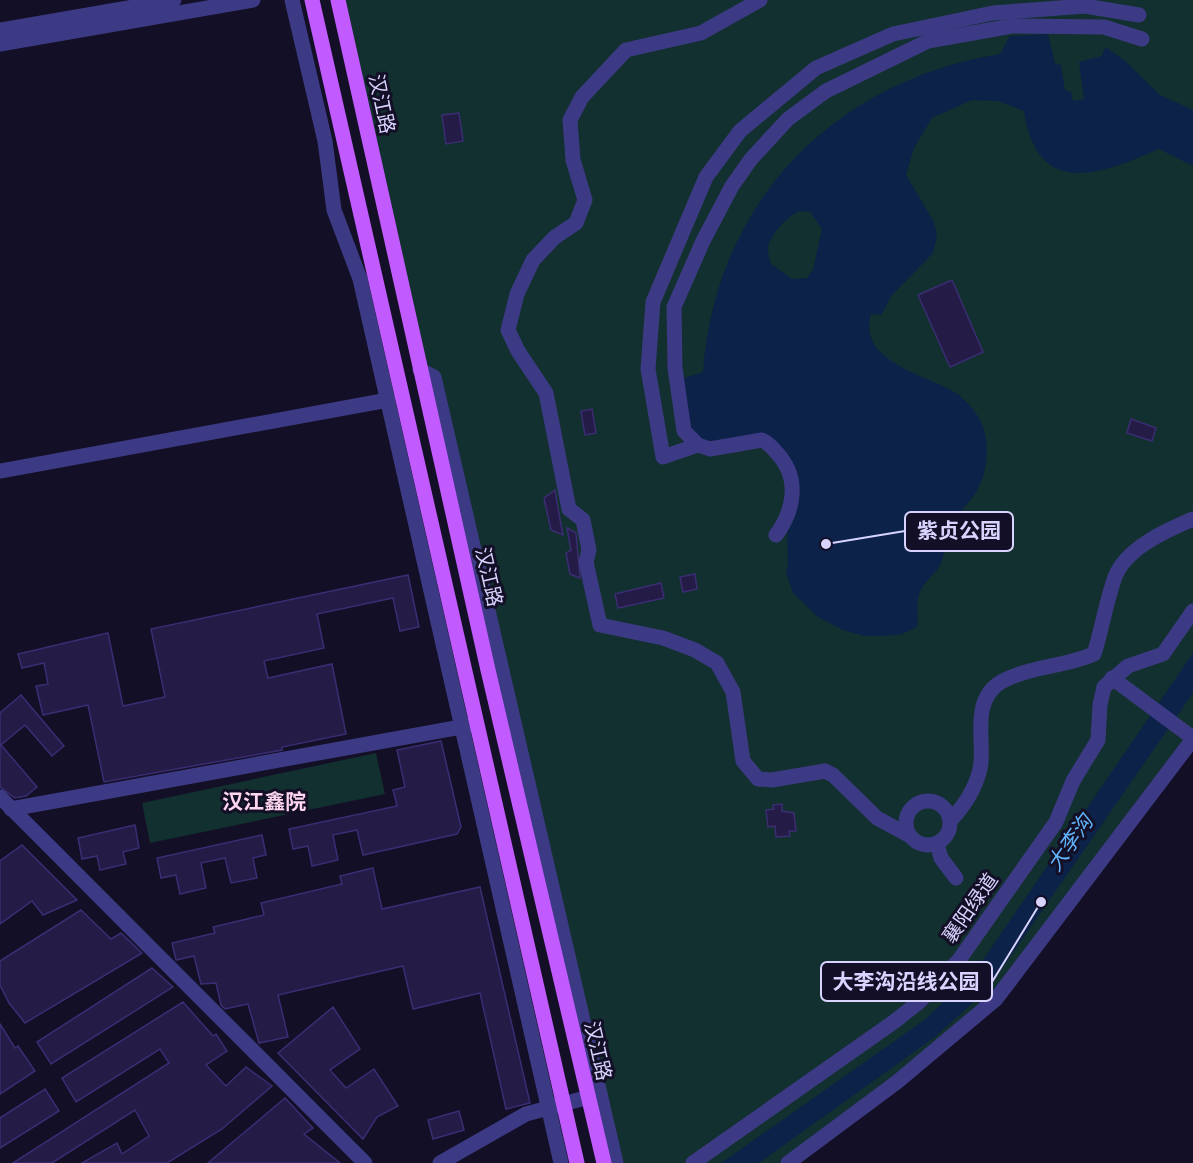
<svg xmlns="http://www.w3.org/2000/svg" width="1193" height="1163" viewBox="0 0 1193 1163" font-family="'PT Sans','Noto Sans SC',sans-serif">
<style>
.green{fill:#12302f}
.water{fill:#0c2248;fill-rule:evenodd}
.building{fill:#241b47;stroke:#3b2d73;stroke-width:1.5}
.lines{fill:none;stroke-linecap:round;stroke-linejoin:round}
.minor{stroke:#3d3a85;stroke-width:15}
.major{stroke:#c25bff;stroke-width:15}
.labels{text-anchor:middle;stroke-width:6;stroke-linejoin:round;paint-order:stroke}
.street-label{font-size:20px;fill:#d9d4ff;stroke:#130f26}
.neighbourhood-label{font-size:21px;font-weight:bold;fill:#ffd6f0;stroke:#130f26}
.water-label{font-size:21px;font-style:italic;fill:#62b6ff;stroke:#130f26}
.leader{fill:none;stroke:#d9d4ff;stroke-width:2}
.callout-dot{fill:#d9d4ff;stroke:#130f26;stroke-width:2}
.callout{fill:#130f26;stroke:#d9d4ff;stroke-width:2}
.callout-label{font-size:21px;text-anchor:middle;font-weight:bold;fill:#d9d4ff}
</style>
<rect width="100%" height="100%" fill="#130f26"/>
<g class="green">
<polygon points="338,0 1193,0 1193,739 996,999 788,1163 604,1163"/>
<polygon points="376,753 385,794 150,843 142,803"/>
</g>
<g class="water">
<path d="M1048,34L1055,63L1061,65L1065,90L1071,92L1073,101L1084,99L1079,62L1102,56L1104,49L1107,48L1124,60L1160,95L1193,110V166L1159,149C1100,175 1037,199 1024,111L998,101L972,100L932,118L914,148L906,175L934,222L937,236L933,253L892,295L881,315L871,314C857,362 928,375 956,393C966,400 974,409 980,420C991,441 988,470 977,491C970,502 959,512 952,524C945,537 946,554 939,567C933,576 924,581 920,592C915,604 919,615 917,627L902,634L885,636H864L843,630L818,617L793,593L786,573L788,565L787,533L793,517L778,447L714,448L689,432L684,378L703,372C715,202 834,81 1000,54L1010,36ZM799,211L810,212L822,229L813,270L807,278L792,279L771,264C770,260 768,254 768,249C769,235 787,217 799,211Z"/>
<polygon points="1193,653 1193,693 987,990 935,1037 759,1163 721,1163 923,1021 972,976"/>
</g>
<g class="building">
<polygon points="459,113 463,141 446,144 442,115"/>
<polygon points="952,280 983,352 950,367 918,295"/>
<polygon points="592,409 596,433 585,435 581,411"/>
<polygon points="1131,419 1156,428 1152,441 1127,433"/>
<polygon points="555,490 559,514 563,535 551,530 544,498"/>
<polygon points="567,528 576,533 580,578 570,574 566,553 571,550"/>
<polygon points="695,574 697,589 683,592 680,577"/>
<polygon points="408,575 419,627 400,631 393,598 317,614 324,648 264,661 268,678 332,664 346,734 282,747 282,750 104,782 88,705 43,715 36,686 48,684 44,663 22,668 18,654 108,633 123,706 165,697 151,629"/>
<polygon points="661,583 664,598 618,608 615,594"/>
<polygon points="21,695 64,746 52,756 25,725 1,745 37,787 26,796 15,798 0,787 0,713"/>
<polygon points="441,741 461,827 457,834 363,855 357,830 333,835 338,860 312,866 308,846 293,849 289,829 397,806 393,790 405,787 397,750"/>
<polygon points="782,804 782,811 794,813 796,831 789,831 790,836 776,837 775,826 768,827 766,810 774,809 773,805"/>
<polygon points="135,825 139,848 123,852 126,864 100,870 97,856 82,859 78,838"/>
<polygon points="262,835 266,855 253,858 257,878 231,883 225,858 201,863 206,888 180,894 176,875 161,878 157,858"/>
<polygon points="22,845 77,900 43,915 32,901 0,924 0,861"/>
<polygon points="373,868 382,909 480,887 530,1103 506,1109 480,993 413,1009 403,966 278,995 288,1037 259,1043 248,1004 225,1009 221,1005 216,983 201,984 194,956 176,960 172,943 215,933 213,927 264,915 261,903 342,884 340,876"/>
<polygon points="81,910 111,939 121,933 142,953 25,1023 9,1003 0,985 0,961"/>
<polygon points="152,968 173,987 51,1064 37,1042"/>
<polygon points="183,1002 213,1036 216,1034 227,1051 206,1065 226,1086 246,1067 272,1086 222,1129 167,1163 82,1163 117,1143 122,1154 149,1136 135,1110 52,1163 13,1163 169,1063 160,1049 76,1102 62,1078"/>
<polygon points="333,1007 360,1049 330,1070 346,1088 374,1069 398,1106 377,1117 363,1139 278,1053"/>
<polygon points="0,1024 15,1048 18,1046 35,1071 0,1094"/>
<polygon points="45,1089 59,1111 0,1148 0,1118"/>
<polygon points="285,1098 313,1128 304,1134 340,1163 208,1163"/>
<polygon points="459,1111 464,1130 433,1139 428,1120"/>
</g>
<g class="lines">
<g class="minor">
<polyline points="292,0 325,141 334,210 360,279 561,1163"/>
<polyline points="760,0 701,33 626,50 582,97 570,120 573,160 585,200 576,223 555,237 533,260 517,294 508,330 518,351 546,393 569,509 583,520 589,550 586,562 600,625 663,638 695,650 717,663 733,692 743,761 758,779 772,780 825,771 833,775 877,818 910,836"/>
<polyline points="0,30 174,0"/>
<polyline points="0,44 253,0"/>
<polyline points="420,370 434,377 616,1163"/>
<polyline points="698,445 663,457 648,369 653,302 706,177 740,131 816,68 893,34 993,13 1085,6 1139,15"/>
<polyline points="0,471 388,400"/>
<path d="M776,535C795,509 800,477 776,452C772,447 768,443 762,440L710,449L698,445L684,431L675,368L674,307L703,241L732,186L751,159L788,119L826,91L928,41L1012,26L1104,27L1142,39"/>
<polyline points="1112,678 1193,738"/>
<polyline points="0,797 365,1163"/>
<circle cx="928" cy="823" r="22"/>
<polyline points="11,809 472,725"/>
<path d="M951,820C965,805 975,790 980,769C986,745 969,701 1001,682C1030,666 1064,667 1094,654C1102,629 1106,602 1115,577C1126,548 1167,530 1193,519"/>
<polyline points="937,844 941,858 956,878"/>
<polyline points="440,1163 526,1114 600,1094"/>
<polyline points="693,1163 895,1021 919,1002 959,960 1056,822 1073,781 1098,740 1100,705 1104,687 1128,666 1163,654 1193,611"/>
<polyline points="788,1163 897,1082 996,999 1193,739"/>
</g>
<g class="major">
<polyline points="312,0 577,1163"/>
<polyline points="338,0 488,670 604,1163"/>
</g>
</g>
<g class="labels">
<g class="street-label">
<text transform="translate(382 104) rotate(78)" y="7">汉江路</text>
<text transform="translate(489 577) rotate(77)" y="7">汉江路</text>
<text transform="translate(970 908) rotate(-55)" y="7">襄阳绿道</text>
<text transform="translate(598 1051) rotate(77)" y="7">汉江路</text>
</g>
<g class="neighbourhood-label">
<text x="264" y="809">汉江鑫院</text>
</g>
<g class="water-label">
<text transform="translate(1070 843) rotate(-55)" y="7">大李沟</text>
</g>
</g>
<path class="leader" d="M826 544L905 531M1041 902L992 982"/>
<g class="callout-dot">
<circle cx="826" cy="544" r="6"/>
<circle cx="1041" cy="902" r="6"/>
</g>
<g class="callout">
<rect x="905" y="512" width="108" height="39" rx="6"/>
<rect x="821" y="962" width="171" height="39" rx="6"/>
</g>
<g class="callout-label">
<text x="959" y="538">紫贞公园</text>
<text x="906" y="989">大李沟沿线公园</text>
</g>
</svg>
